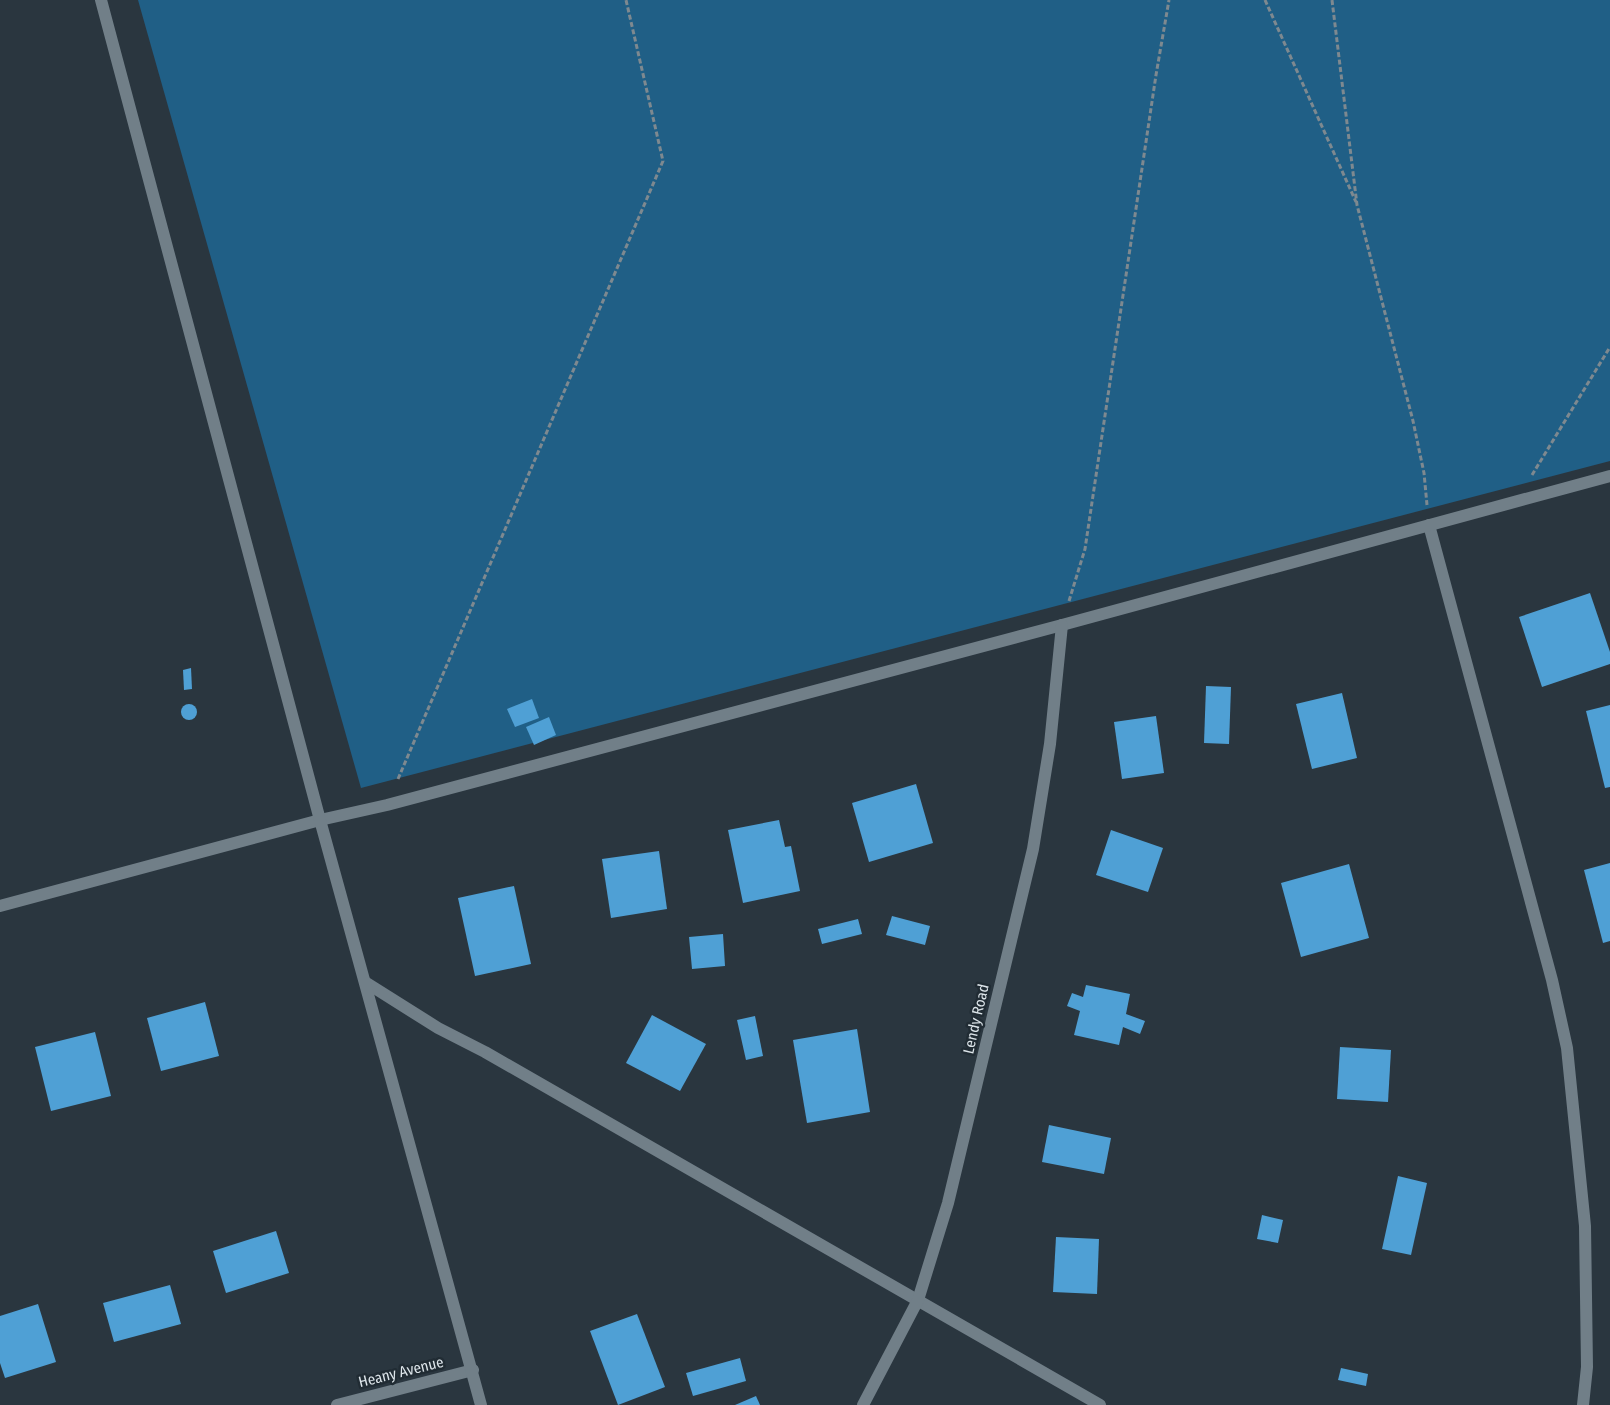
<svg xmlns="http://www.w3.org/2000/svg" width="1610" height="1405" viewBox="0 0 1610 1405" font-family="'Fira Sans Condensed',sans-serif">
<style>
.green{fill:#205f86}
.building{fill:#4fa0d5}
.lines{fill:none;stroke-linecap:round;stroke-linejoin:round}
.path{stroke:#7e8990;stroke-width:3;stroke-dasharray:5 2.5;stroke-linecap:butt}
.minor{stroke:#717f88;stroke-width:12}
.tertiary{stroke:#717f88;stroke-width:12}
.labels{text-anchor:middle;stroke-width:5;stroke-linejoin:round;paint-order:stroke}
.street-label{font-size:15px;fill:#dde5ea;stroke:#212c34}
</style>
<rect width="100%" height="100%" fill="#2a363f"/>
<polygon class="green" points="138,0 1610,0 1610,461 361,788"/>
<g class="building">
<polygon points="1590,593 1610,652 1610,664 1542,687 1519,617"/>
<polygon points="191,668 192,689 184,690 183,670"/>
<polygon points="1206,686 1231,687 1229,744 1204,743"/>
<polygon points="1342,693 1357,758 1312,769 1296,704"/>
<polygon points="532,699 539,718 515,727 507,709"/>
<circle cx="189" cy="712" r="8"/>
<polygon points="1610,705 1610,787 1605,788 1586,711"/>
<polygon points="1156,716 1164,773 1122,779 1114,722"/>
<polygon points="549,717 556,735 534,745 526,727"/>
<polygon points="916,784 933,843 869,862 852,803"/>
<polygon points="779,820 785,847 791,846 800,891 743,903 728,830"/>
<polygon points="1111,830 1163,848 1148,892 1096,875"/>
<polygon points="659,851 667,909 611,918 602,859"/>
<polygon points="1610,863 1610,941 1603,943 1584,870"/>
<polygon points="1349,864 1369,938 1301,957 1281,883"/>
<polygon points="514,886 531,964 475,976 458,898"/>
<polygon points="892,916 930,926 925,945 886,935"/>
<polygon points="858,919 862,934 822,944 818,929"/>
<polygon points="723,934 725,966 692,969 689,937"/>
<polygon points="1086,985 1130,994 1126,1014 1145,1021 1140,1034 1123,1027 1119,1045 1074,1035 1080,1011 1067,1006 1072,993 1083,997"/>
<polygon points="205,1002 219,1056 161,1071 147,1018"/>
<polygon points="652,1015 706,1044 680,1091 626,1063"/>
<polygon points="755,1016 763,1056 746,1060 737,1020"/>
<polygon points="857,1029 870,1112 807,1123 793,1040"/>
<polygon points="95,1032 111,1096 51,1111 35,1047"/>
<polygon points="1340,1047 1391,1050 1388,1102 1337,1099"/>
<polygon points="1049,1125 1111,1138 1104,1174 1042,1162"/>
<polygon points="1398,1176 1427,1183 1411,1255 1382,1249"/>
<polygon points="1262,1215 1283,1220 1278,1243 1257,1239"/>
<polygon points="276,1231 289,1273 226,1293 213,1251"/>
<polygon points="1056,1237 1099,1239 1097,1294 1053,1292"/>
<polygon points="170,1285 181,1324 114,1342 103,1303"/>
<polygon points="38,1304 56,1362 5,1378 0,1363 0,1316"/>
<polygon points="637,1314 665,1387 618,1405 590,1331"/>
<polygon points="740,1358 746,1381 693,1396 686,1373"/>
<polygon points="1341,1368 1368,1374 1366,1386 1338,1380"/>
<polygon points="756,1396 760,1405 735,1405"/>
</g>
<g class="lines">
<g class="path">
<polyline points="1265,0 1356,202"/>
<polyline points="1332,0 1357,205 1413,421 1424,473 1427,505"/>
<polyline points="1532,475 1610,347"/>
<polyline points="1069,601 1085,549 1156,75 1169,0"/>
<polyline points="398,779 663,161 626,0"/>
</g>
<g class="minor">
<polyline points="1429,525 1552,980 1567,1048 1585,1226 1587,1367 1583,1405"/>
<polyline points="0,906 320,820 387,805 1062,625 1610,476"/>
<polyline points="365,982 438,1028 485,1052 1100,1405"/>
<polyline points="337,1405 473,1370"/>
<polyline points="863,1405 918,1300 948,1203 1033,849 1050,744 1062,625"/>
</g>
<polyline class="tertiary" points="101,0 320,820 481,1405"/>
</g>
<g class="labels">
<g class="street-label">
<text transform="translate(976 1019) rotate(-77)" y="5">Lendy Road</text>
<text transform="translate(401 1372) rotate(-14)" y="5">Heany Avenue</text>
</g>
</g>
</svg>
